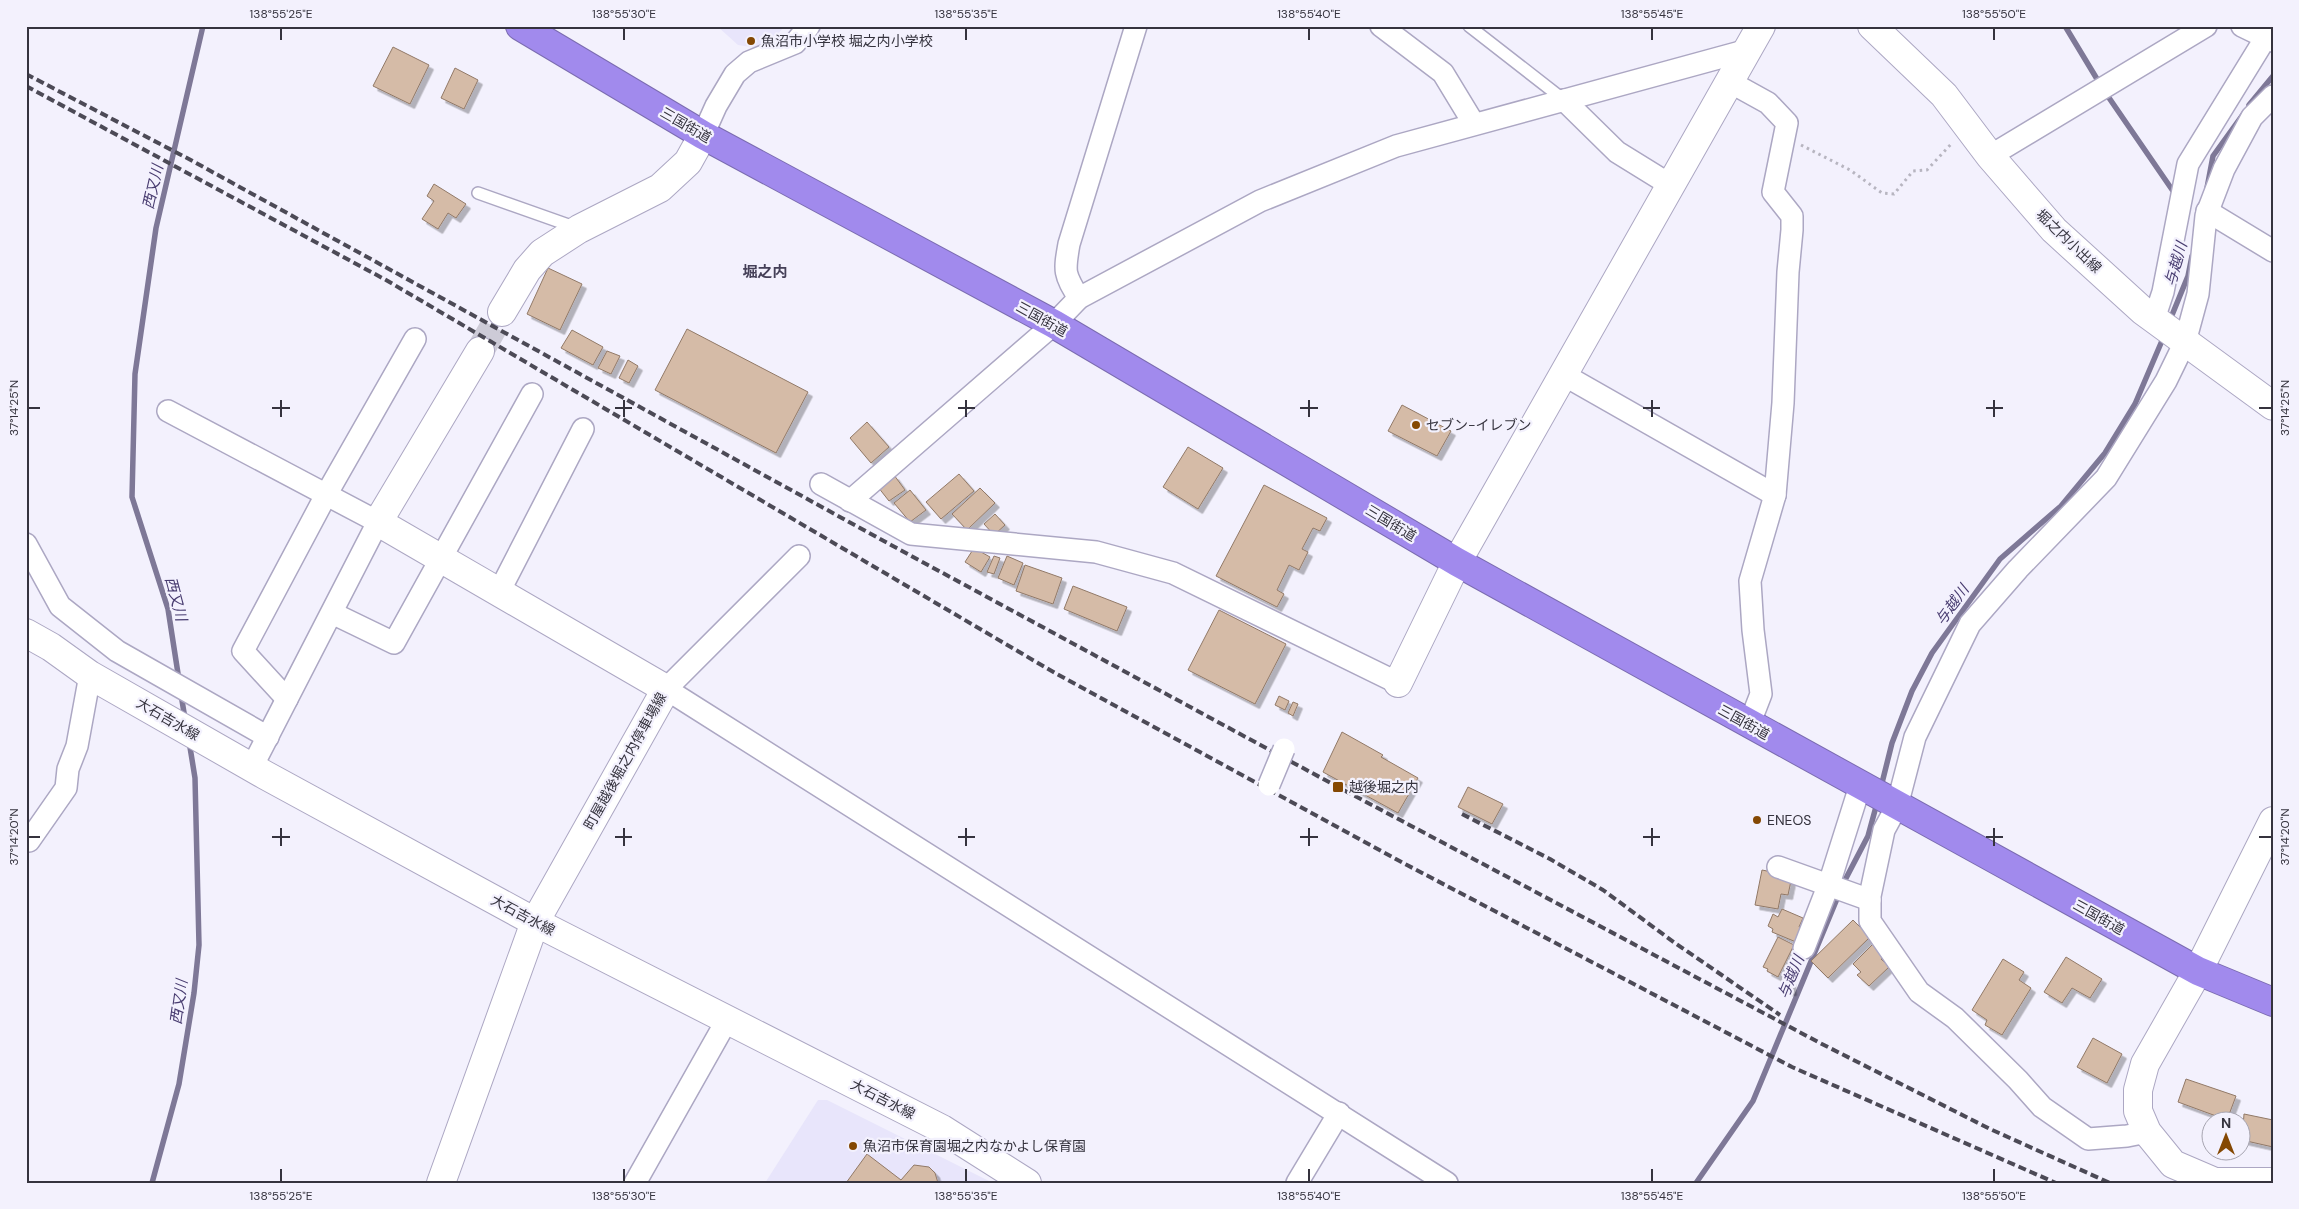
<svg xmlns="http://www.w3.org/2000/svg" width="2299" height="1209" viewBox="0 0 2299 1209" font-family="'DM Sans','Noto Sans JP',sans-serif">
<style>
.built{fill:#e8e5fb}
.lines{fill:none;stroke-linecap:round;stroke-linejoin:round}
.stream{stroke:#7e7897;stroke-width:5.5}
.building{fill:#d5bba7;stroke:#917967;filter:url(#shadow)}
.secondary-tunnel{stroke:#cdcbd7;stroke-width:28;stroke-dasharray:28 14;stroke-linecap:butt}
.lane-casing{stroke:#aca7c3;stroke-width:14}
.street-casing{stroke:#aca7c3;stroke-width:24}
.secondary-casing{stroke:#aca7c3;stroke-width:30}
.highway-casing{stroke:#7b6cb0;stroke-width:30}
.path{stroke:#b7b5c0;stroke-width:3;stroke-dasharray:2.5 4;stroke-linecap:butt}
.lane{stroke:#fff;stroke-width:11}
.street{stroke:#fff;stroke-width:21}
.secondary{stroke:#fff;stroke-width:28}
.highway{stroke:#a18aed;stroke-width:28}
.rail{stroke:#4c4a56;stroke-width:4;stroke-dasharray:8 4;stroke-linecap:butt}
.street-bridge-casing{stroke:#aca7c3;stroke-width:24;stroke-linecap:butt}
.street-bridge{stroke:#fff;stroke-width:21}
.ticks{fill:none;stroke:#35333e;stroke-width:2}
.poi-dot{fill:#844803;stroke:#f3f1fd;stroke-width:2}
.labels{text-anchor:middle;stroke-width:4.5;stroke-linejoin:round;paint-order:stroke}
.poi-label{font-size:14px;fill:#35333e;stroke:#f3f1fd;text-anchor:start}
.street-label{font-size:14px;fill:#35333e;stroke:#f3f1fd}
.water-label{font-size:15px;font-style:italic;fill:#483c70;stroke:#f3f1fd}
.neighbourhood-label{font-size:15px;font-weight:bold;fill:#454058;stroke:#f3f1fd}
.neatline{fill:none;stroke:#35333e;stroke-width:2}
.ticks-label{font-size:12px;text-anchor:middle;fill:#35333e}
</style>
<defs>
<filter id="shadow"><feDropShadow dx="4.5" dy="4.5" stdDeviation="0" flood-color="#0004"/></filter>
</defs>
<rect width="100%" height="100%" fill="#f3f1fd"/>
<g class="built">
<polygon points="717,26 785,26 776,36 757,48 738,45"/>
<polygon points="818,1100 827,1100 993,1183 765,1183"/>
</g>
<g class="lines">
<g class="stream">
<polyline points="2065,26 2100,84"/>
<polyline points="2105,92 2173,191"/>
<polyline points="2249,105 2273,76"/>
<polyline points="2207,188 2213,156 2244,113"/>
<polyline points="2170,320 2188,276 2192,256"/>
<polyline points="179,680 168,609 132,497 135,374 156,228 203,26"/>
<polyline points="181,694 185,719"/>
<polyline points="1881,787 1892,743 1912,691 1932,653 2000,559 2061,506 2105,453 2135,404 2164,336"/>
<polyline points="152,1183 179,1084 194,993 199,945 195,778 189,741"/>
<polyline points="1696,1183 1753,1101 1844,882 1868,836 1877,803"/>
</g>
</g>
<g class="building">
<polygon points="393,47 429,65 410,104 373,86"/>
<polygon points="455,68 478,80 464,109 441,98"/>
<polygon points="434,184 466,204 456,218 448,213 438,229 422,219 434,201 427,196"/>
<polygon points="548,268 582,284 560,330 527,314"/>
<polygon points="687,329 808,392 776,453 655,390"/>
<polygon points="572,330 603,347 593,365 561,348"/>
<polygon points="607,351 620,356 611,374 598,368"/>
<polygon points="628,360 638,366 629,383 619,378"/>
<polygon points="1402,405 1451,431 1437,456 1388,431"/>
<polygon points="867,422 889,447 871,463 850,438"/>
<polygon points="1188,447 1223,468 1198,509 1163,487"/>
<polygon points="959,474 974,491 941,519 926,502"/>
<polygon points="894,475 905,490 889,501 878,487"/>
<polygon points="1264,485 1327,518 1320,531 1313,528 1302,549 1308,552 1299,570 1289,565 1277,590 1284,594 1277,607 1216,576"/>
<polygon points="980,488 995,503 967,530 952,514"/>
<polygon points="910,490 926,510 910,522 894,503"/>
<polygon points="995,514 1005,525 994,535 984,524"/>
<polygon points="974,548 990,557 981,572 965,562"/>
<polygon points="994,556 1000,558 994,574 987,572"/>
<polygon points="1007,556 1023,563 1014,585 998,578"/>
<polygon points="1025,565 1062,578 1053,604 1016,591"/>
<polygon points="1073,586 1127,607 1117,631 1064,609"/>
<polygon points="1219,610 1286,644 1255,704 1188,670"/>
<polygon points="1279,696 1289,701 1285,710 1275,705"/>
<polygon points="1293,702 1298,704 1293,716 1288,713"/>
<polygon points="1342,732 1383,755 1381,757 1418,778 1398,813 1323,772"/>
<polygon points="1468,787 1503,804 1492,824 1458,807"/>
<polygon points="1762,870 1792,876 1788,895 1781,894 1778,909 1755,905"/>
<polygon points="1782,909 1803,918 1799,927 1802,929 1796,942 1772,932 1773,929 1768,926 1773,914 1778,917"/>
<polygon points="1853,920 1870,937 1828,978 1811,961"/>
<polygon points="1778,937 1794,945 1778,977 1767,971 1768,969 1763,967"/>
<polygon points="1876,941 1888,954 1881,959 1889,967 1869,986 1857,975 1861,972 1853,964"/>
<polygon points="2066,957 2102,979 2090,998 2072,988 2062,1003 2044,992"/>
<polygon points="2003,959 2024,972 2019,980 2031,988 2002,1035 1985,1025 1987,1020 1972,1010"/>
<polygon points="1784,980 1791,980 1792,991 1785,991"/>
<polygon points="2093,1038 2122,1054 2107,1083 2077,1067"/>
<polygon points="2186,1079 2236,1096 2227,1120 2178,1102"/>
<polygon points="2244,1114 2273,1120 2273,1147 2242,1140"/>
<polygon points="867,1154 901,1180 914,1165 929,1167 935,1173 938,1183 846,1183"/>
</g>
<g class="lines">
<polyline class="secondary-tunnel" points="480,351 502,312"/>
<g class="lane-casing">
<g id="lane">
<polyline points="1469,26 1564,100"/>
<polyline points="478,193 577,228"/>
</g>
</g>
<g class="street-casing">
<g id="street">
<polyline points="1381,26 1443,73 1474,124"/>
<polyline points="2242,26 2273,41"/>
<polyline points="1730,82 1768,103 1787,123 1773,192 1792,216 1792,230 1788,272 1783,403 1775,495 1750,581 1753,630 1761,694 1749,725"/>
<polyline points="1564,100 1617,152 1672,186"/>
<polyline points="703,135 716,106 735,74 749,62 795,43 809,26"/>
<polyline points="1990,156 2206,26"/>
<polyline points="2207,211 2273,251"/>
<path d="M1079,298C1064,274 1064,272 1069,244L1136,26"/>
<polyline points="2154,319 2163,292 2188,164 2266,37"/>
<polyline points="1564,375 1775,495"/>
<polyline points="168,411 378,522 252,767"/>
<polyline points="821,484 911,534 1096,552 1173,573 1398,683"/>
<polyline points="850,501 1054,324 1079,298 1260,201 1396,146 1748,50"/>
<polyline points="26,544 60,606 117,651 268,737"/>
<polyline points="799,556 666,689 1447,1183"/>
<polyline points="499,592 583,429"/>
<polyline points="332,613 394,643 532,394"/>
<polyline points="287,699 243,651 326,495 415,339"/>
<polyline points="26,841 29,841 66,788 68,769 77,746 90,675"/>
<polyline points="1778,867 1870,900"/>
<polyline points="1804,948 1830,881 1860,786"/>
<polyline points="2147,1132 2127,1136 2088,1139 2042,1107 2018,1080 1955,1018 1919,992 1870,921 1870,896 1884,830 1897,806 1915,737 1970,624 2018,569 2106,478 2166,381 2185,342 2198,294 2206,216 2224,169 2252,117 2273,96"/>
<polyline points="635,1183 727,1020"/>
<polyline points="1297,1183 1339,1113"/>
</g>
</g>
<g class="secondary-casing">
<g id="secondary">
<polyline points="1872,26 1944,95 1990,156 2054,230 2143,311 2273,406"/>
<polyline points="502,312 527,270 542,253 579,229 660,188 688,162 703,135"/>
<polyline points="26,633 51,647 90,675 265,775 535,922 942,1129 1027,1183"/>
<polyline points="1398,683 1457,562 1761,26"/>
<polyline points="2273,821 2198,971 2145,1064 2138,1090 2138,1111 2147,1132 2173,1164 2215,1182 2273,1182"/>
<polyline points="441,1183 535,922 666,689 378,522 480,351"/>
</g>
</g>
<g class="highway-casing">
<polyline id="highway" points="520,26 703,135 1054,324 1457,562 2198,971 2273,1002"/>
</g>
<polyline class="path" points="1801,145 1850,170 1882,193 1894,194 1913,171 1927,170 1953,142"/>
<use href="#lane" class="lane"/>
<use href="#street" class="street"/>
<use href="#secondary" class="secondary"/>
<use href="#highway" class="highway"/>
<g class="rail">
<polyline points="26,74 187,158 891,545 1338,787 1820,1043 1990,1129 2110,1183"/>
<polyline points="26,86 386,280 1055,673 1407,865 1792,1067 2056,1183"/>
<polyline points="1462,814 1550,859 1603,890 1675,943 1780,1015"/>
</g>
<g class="street-bridge-casing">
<polyline id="street-bridge" points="1269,785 1284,749"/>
</g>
<use href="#street-bridge" class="street-bridge"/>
</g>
<path class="ticks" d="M281,28V40M624,28V40M966,28V40M1309,28V40M1652,28V40M1994,28V40M281,400V417M624,400V417M966,400V417M1309,400V417M1652,400V417M1994,400V417M28,408H40M272,408H290M615,408H632M958,408H975M1300,408H1318M1643,408H1660M1986,408H2003M2259,408H2272M281,828V846M624,828V846M966,828V846M1309,828V846M1652,828V846M1994,828V846M28,837H40M272,837H290M615,837H632M958,837H975M1300,837H1318M1643,837H1660M1986,837H2003M2259,837H2272M281,1169V1182M624,1169V1182M966,1169V1182M1309,1169V1182M1652,1169V1182M1994,1169V1182"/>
<g class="poi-dot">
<circle cx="751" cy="41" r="5"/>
<circle cx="1416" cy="425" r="5"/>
<rect x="1332" y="781" width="12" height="12" rx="2.5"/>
<circle cx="1757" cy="820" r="5"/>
<circle cx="853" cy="1146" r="5"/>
</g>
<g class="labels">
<g class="poi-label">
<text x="761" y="46">魚沼市小学校 堀之内小学校</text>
<text x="1426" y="430">セブン-イレブン</text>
<text x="1349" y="792">越後堀之内</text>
<text x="1767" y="825">ENEOS</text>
<text x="863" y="1151">魚沼市保育園堀之内なかよし保育園</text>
</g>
<g class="street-label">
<text transform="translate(686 125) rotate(30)" y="5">三国街道</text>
<text transform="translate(2069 241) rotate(44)" y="5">堀之内小出線</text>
<text transform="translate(1042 319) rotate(29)" y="5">三国街道</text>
<text transform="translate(1391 523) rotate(31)" y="5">三国街道</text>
<text transform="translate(168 719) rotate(30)" y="5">大石吉水線</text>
<text transform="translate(1744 722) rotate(29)" y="5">三国街道</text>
<text transform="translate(625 761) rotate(-61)" y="5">町屋越後堀之内停車場線</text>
<text transform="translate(523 915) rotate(28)" y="5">大石吉水線</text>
<text transform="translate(2099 917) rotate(29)" y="5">三国街道</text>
<text transform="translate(883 1099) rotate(27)" y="5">大石吉水線</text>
</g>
<g class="water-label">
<text transform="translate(153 187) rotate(-77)" y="5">西又川</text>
<text transform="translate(2176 264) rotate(-74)" y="5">与越川</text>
<text transform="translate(176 599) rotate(75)" y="5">西又川</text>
<text transform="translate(1952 605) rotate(-54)" y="5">与越川</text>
<text transform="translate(1791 977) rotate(-68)" y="5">与越川</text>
<text transform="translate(179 1002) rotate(-82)" y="5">西又川</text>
</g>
<g class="neighbourhood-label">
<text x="765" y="277">堀之内</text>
</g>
</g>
<rect width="2299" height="1209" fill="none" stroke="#f3f1fd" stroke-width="55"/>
<g transform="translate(2226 1136)"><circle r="24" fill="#f3f1fd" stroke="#a7a5b1"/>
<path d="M0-4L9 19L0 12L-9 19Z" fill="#844803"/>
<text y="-8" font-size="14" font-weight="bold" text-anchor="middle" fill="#35333e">N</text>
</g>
<rect x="28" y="28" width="2244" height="1154" class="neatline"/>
<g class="ticks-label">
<text x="281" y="18">138°55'25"E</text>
<text x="624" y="18">138°55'30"E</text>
<text x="966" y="18">138°55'35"E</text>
<text x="1309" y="18">138°55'40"E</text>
<text x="1652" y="18">138°55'45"E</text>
<text x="1994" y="18">138°55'50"E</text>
<text transform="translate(14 408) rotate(-90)" y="4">37°14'25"N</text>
<text transform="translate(2285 408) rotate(-90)" y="4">37°14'25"N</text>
<text transform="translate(14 837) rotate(-90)" y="4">37°14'20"N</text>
<text transform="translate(2285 837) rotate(-90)" y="4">37°14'20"N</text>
<text x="281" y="1200">138°55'25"E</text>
<text x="624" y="1200">138°55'30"E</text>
<text x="966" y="1200">138°55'35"E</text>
<text x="1309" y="1200">138°55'40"E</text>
<text x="1652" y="1200">138°55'45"E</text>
<text x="1994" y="1200">138°55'50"E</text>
</g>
</svg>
